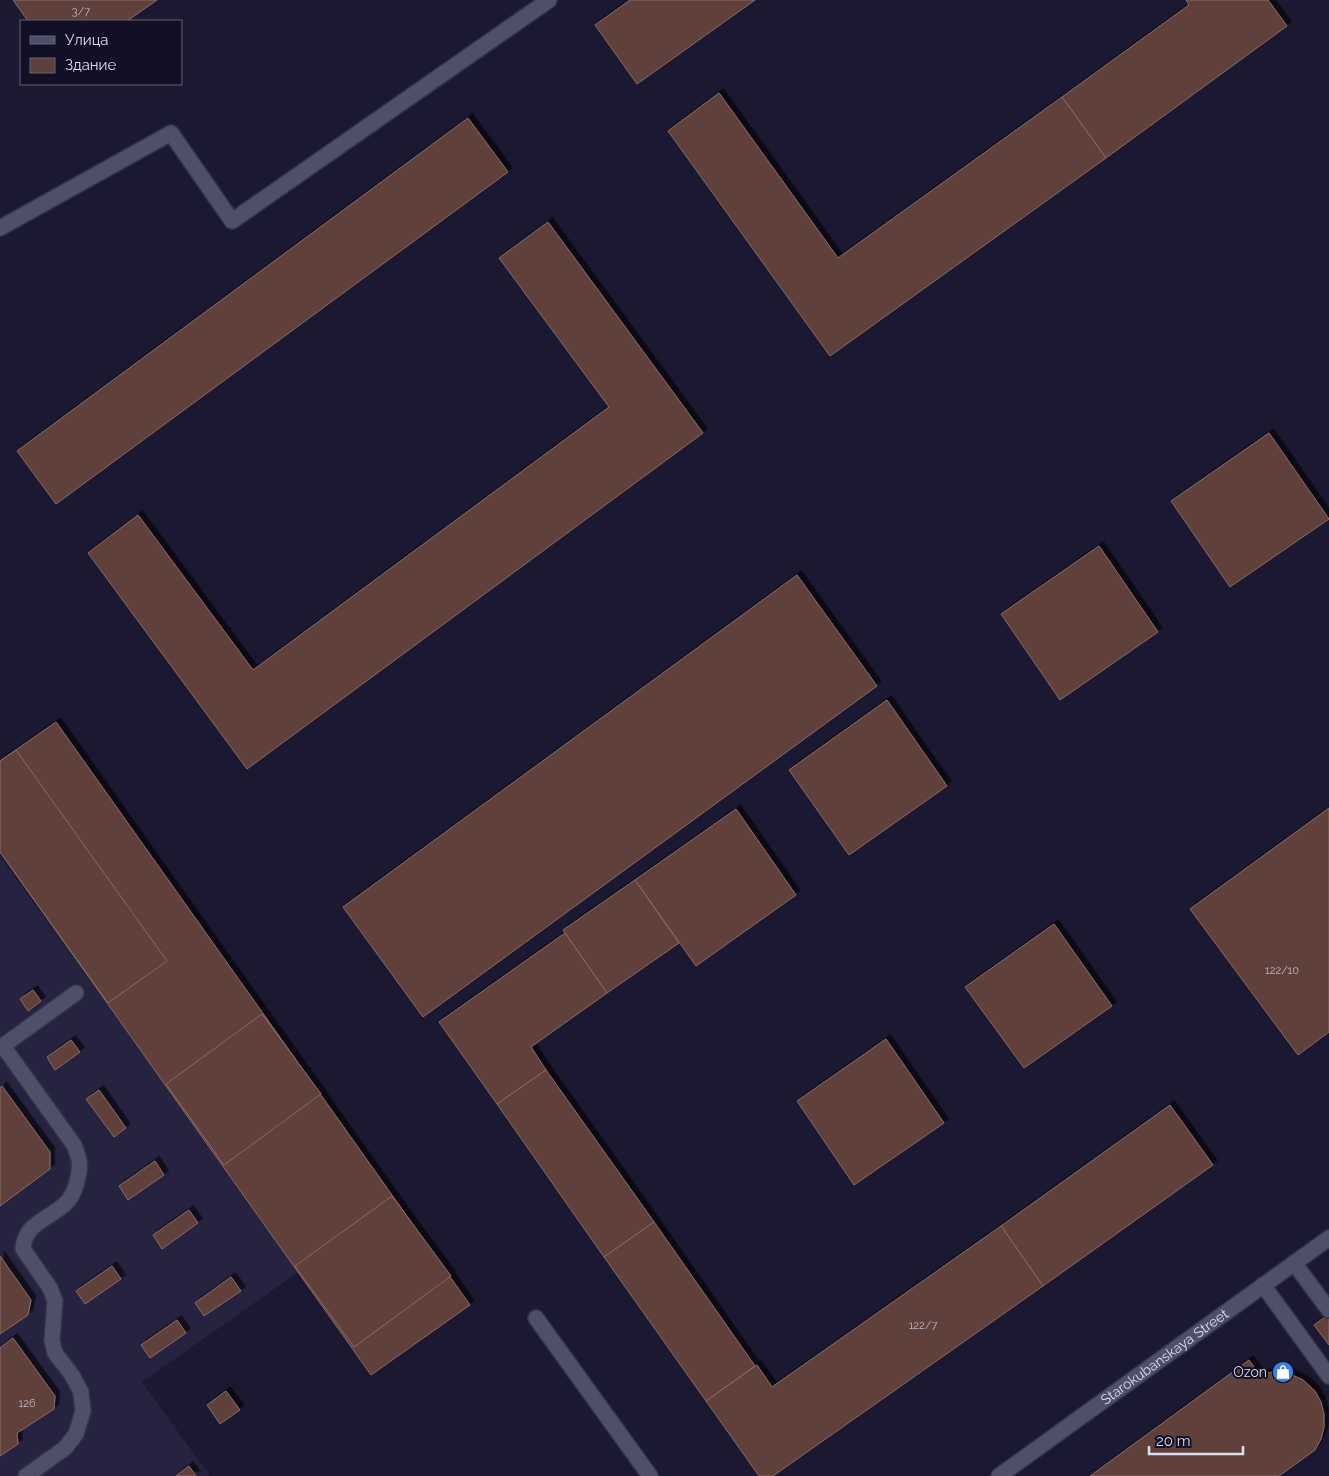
<svg xmlns="http://www.w3.org/2000/svg" width="1329" height="1476" viewBox="0 0 1329 1476" font-family="Raleway,sans-serif">
<style>
.built{fill:#252340}
.building{fill:#5f3f3b;stroke:#8c6a65;filter:url(#shadow)}
.lines{fill:none;stroke-linecap:round;stroke-linejoin:round}
.minor-casing{stroke:#353447;stroke-width:18}
.minor{stroke:#504f6a;stroke-width:15}
.labels{text-anchor:middle;stroke-width:4;stroke-linejoin:round;paint-order:stroke}
.number-label{font-size:11px;fill:#beb6c1}
.street-label{font-size:14px;fill:#dde;stroke:#121027}
.poi-label{font-size:14px;fill:#dde;stroke:#121027;text-anchor:end}
</style>
<defs>
<filter id="shadow"><feDropShadow dx="4.5" dy="-4.5" stdDeviation="0" flood-color="#0009"/></filter>
</defs>
<rect width="100%" height="100%" fill="#1b1931"/>
<polygon class="built" points="0,856 300,1271 142,1382 210,1476 0,1476"/>
<g class="building">
<polygon points="13,0 157,0 127,21 28,21"/>
<polygon points="630,0 755,0 637,84 595,25"/>
<polygon points="1186,0 1268,0 1287,26 1106,158 1062,97 1189,5"/>
<polygon points="719,93 838,258 1062,97 1106,158 830,356 668,131"/>
<polygon points="468,118 508,172 56,504 17,451"/>
<polygon points="548,222 703,433 247,769 88,553 138,515 253,670 609,407 499,258"/>
<polygon points="1269,433 1329,519 1230,587 1171,501"/>
<polygon points="1099,546 1158,632 1060,700 1001,614"/>
<polygon points="797,575 877,686 423,1017 343,907"/>
<polygon points="887,700 947,786 849,855 789,770"/>
<polygon points="56,722 470,1305 371,1375 0,852 0,761"/>
<polygon points="16,750 167,961 108,1003 0,852 0,761"/>
<polygon points="1329,808 1329,1032 1298,1055 1190,909"/>
<polygon points="736,809 796,895 696,966 635,880"/>
<polygon points="635,880 679,943 607,993 563,930"/>
<polygon points="1054,924 1112,1006 1024,1068 965,987"/>
<polygon points="565,933 607,993 531,1047 546,1070 497,1104 439,1022"/>
<polygon points="33,990 41,1001 28,1011 20,999"/>
<polygon points="262,1014 321,1094 224,1165 166,1084"/>
<polygon points="886,1039 944,1123 854,1185 797,1101"/>
<polygon points="71,1040 80,1052 55,1070 47,1057"/>
<polygon points="546,1070 654,1222 604,1257 497,1104"/>
<polygon points="2,1086 50,1152 50,1169 0,1206 0,1088"/>
<polygon points="99,1090 126,1128 114,1137 86,1099"/>
<polygon points="1170,1105 1213,1165 1043,1286 1001,1226"/>
<polygon points="155,1161 164,1175 128,1200 119,1186"/>
<polygon points="392,1196 451,1276 354,1347 295,1266"/>
<polygon points="189,1210 198,1223 162,1249 153,1235"/>
<polygon points="654,1222 755,1366 706,1401 604,1257"/>
<polygon points="1001,1226 1043,1286 773,1476 759,1476 706,1401 757,1365 772,1387"/>
<polygon points="0,1256 31,1300 28,1315 0,1334"/>
<polygon points="112,1266 121,1279 85,1304 76,1291"/>
<polygon points="231,1277 241,1291 204,1316 195,1303"/>
<polygon points="1329,1314 1329,1345 1314,1325"/>
<polygon points="177,1320 186,1333 150,1358 141,1345"/>
<polygon points="13,1338 55,1396 54,1409 17,1433 18,1444 0,1456 0,1348"/>
<polygon points="1249,1360 1259,1374 1274,1372 1290,1374 1303,1380 1315,1391 1321,1402 1324,1414 1324,1427 1321,1439 1315,1450 1279,1476 1090,1476"/>
<polygon points="226,1391 240,1410 220,1424 207,1405"/>
<polygon points="189,1466 196,1476 176,1476"/>
</g>
<g class="lines">
<g class="minor-casing">
<g id="minor">
<polyline points="0,228 171,133 232,221 549,0"/>
<path d="M3,1046L74,1145C76,1150 78,1155 79,1160C81,1172 75,1195 66,1203C50,1219 24,1223 23,1249L50,1288L55,1301L52,1340L55,1353L72,1375L81,1392L83,1411L76,1434L65,1448L26,1476"/>
<polyline points="0,1048 76,993"/>
<polyline points="1294,1263 1329,1310"/>
<polyline points="1263,1285 1329,1376"/>
<polyline points="536,1318 650,1476"/>
<path id="s1" d="M999,1476L1329,1238"/>
</g>
</g>
<use href="#minor" class="minor"/>
</g>
<defs>
<g id="shop-disc" transform="scale(1.125)"><circle r="9.5" fill="#3f7fe0" stroke="#121027"/><path d="M-5-2.5h2.3a2.7 3.5 0 0 1 5.4 0H5L5.5 6h-11ZM-1.5-2.5h3a1.5 2.3 0 0 0-3 0Z" fill="#fff"/></g>
</defs>
<g fill-rule="evenodd">
<use href="#shop-disc" x="1283" y="1372"/>
</g>
<g class="labels">
<g class="number-label">
<text x="81" y="15">3/7</text>
<text x="1282" y="974">122/10</text>
<text x="923" y="1329">122/7</text>
<text x="27" y="1407">126</text>
</g>
<g class="street-label">
<text dy="5" stroke="none"><textPath href="#s1" startOffset="204">Starokubanskaya Street</textPath></text>
</g>
<g class="poi-label">
<text x="1267" y="1377">Ozon</text>
</g>
</g>
<rect x="20" y="20" width="162" height="65" fill="#121027" stroke="#636277"/>
<rect x="30" y="36" width="25" height="8" fill="#504f6a" stroke="#636277"/>
<text x="65" y="45" font-size="15" fill="#ddddee">Улица</text>
<rect x="30" y="58" width="25" height="15" fill="#5f3f3b" stroke="#636277"/>
<text x="65" y="70" font-size="15" fill="#ddddee">Здание</text>
<path d="M1149 1446v8h94v-8" fill="none" stroke="#ddddee" stroke-width="2.5"/>
<text x="1156" y="1446" font-size="15" fill="#ddddee" stroke="#121027" stroke-width="4" paint-order="stroke">20 m</text>
</svg>
